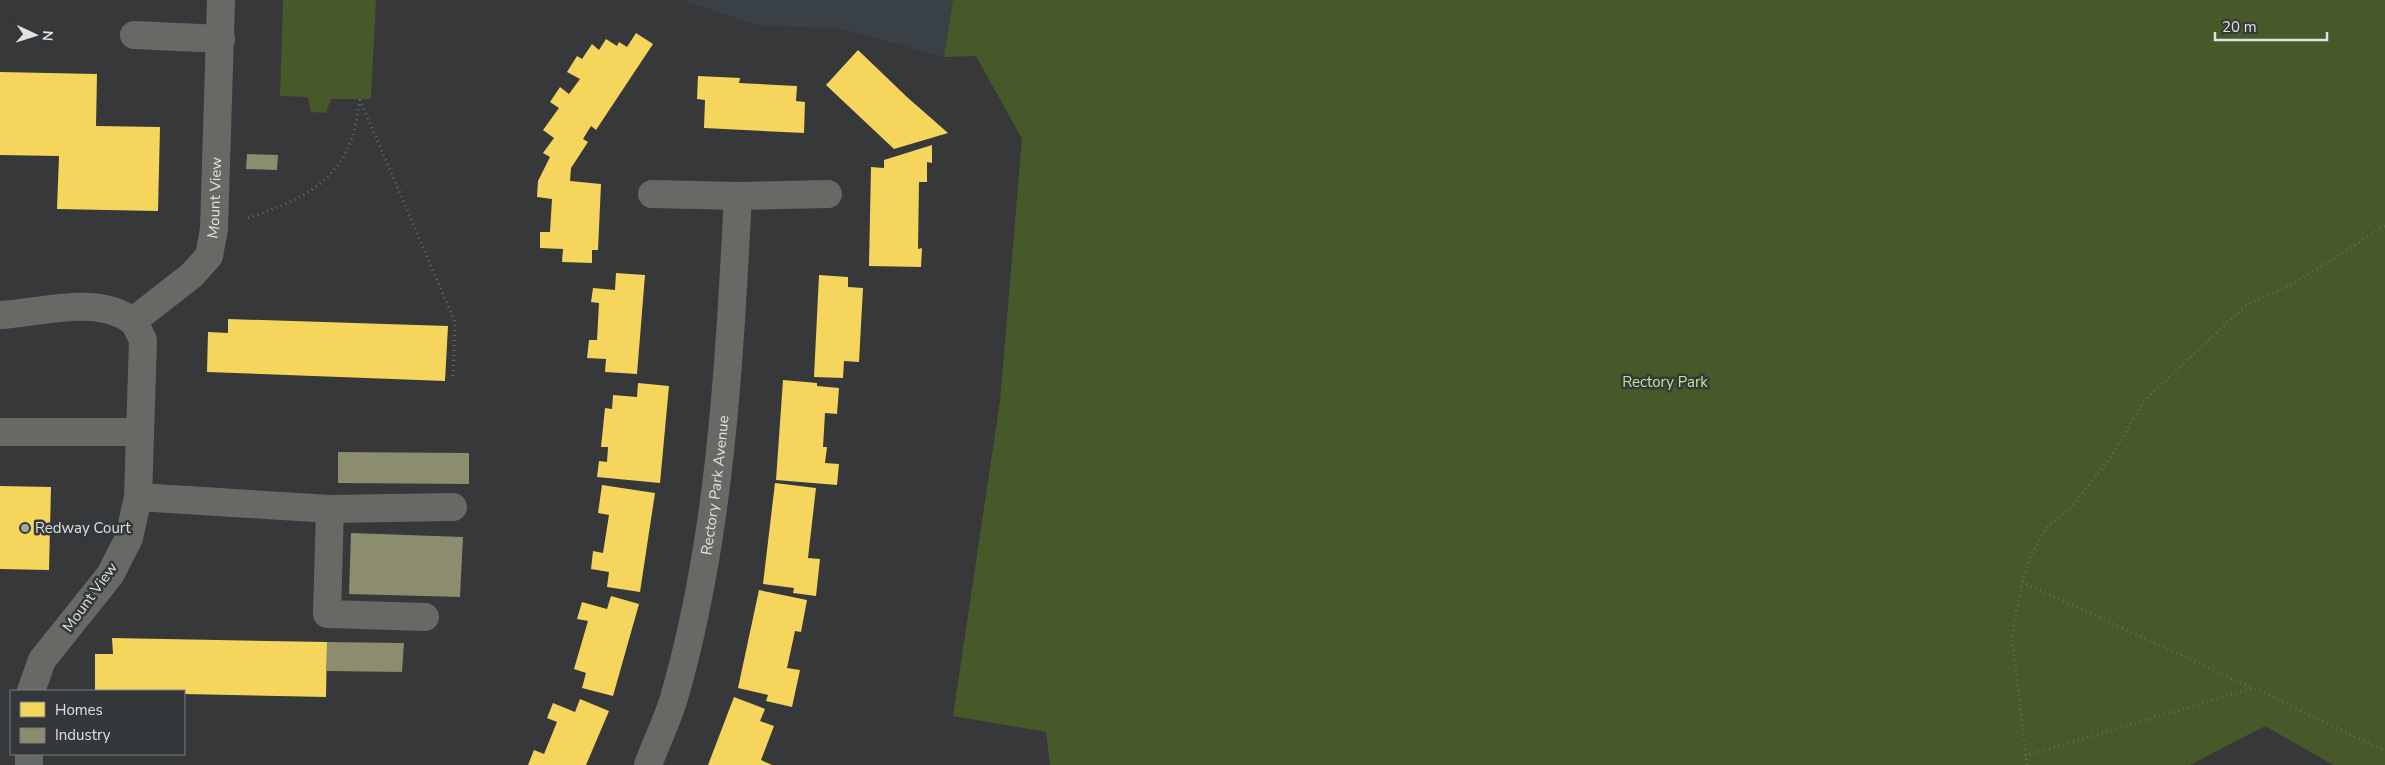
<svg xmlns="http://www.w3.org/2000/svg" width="2385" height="765" viewBox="0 0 2385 765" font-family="'Nunito Sans',sans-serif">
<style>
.built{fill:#394046}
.green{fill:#485929}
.homes{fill:#f6d55c}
.industry{fill:#8c8c6e}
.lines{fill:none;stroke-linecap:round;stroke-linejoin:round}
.path{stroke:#666864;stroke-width:3;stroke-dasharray:1 4;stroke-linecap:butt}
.minor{stroke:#676a64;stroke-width:28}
.poi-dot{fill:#a4a6a8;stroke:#35383a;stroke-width:2}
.labels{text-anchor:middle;stroke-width:5;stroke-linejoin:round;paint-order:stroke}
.street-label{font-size:15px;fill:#dfe1e3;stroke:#35383a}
.park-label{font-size:15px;fill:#c5e490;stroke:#35383a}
.poi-label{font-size:15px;fill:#dfe1e3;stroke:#35383a;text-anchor:start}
</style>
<rect width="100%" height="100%" fill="#363839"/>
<polygon class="built" points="682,0 953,0 944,57 837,28 760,26"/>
<g class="green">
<polygon points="283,0 376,0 371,99 331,99 326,113 311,112 308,97 280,96"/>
<polygon points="953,0 2385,0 2385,765 2333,765 2265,726 2190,765 1050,765 1046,732 953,716 1000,401 1022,139 976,56 944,57"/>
</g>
<g class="homes">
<polygon points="636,33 653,44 596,130 591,126 583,139 588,142 571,168 570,181 601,184 598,250 592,250 592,263 562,262 563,249 540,248 540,232 550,232 552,199 537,197 538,181 550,157 543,153 554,138 543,130 559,108 550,102 560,87 569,94 580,79 567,72 577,56 582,59 592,44 599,50 606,39 617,46 619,42 627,47"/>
<polygon points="858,50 907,97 948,133 894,149 826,85"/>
<polygon points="0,72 97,74 96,126 160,127 158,211 57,209 59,156 0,155"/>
<polygon points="698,76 740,78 739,83 797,86 796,101 805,102 804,133 704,128 705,100 697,99"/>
<polygon points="932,145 932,163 927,162 927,182 919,182 918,249 922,248 921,267 869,266 871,167 884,168 884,160"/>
<polygon points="616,273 645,275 637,374 605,372 606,359 587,358 589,340 597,340 599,303 591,302 593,288 615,290"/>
<polygon points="819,275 848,277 848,287 863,288 859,362 844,361 843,378 814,377"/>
<polygon points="228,319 448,326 445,381 207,372 208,332 228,333"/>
<polygon points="783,380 817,383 817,386 839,388 837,414 825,413 823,447 827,447 825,463 839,464 837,485 776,480"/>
<polygon points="638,383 669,386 660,483 597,477 599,461 607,462 608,447 601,447 605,408 612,409 613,395 637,397"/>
<polygon points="775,483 816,488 808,558 820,559 816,596 793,593 794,588 763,584"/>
<polygon points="602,485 655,493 640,592 607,587 609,572 591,569 593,551 603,553 609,515 598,513"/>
<polygon points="0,486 51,487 49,570 0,569"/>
<polygon points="759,590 807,600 801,632 795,631 787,668 800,670 792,707 766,701 768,695 738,688"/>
<polygon points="611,596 639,604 613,696 582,688 586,673 574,669 588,621 577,619 582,602 607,609"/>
<polygon points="112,638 327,642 326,697 184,694 184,691 95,691 95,654 113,654"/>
<polygon points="734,697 765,709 760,721 774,726 761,760 772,765 708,765"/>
<polygon points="580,699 609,711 586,765 528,765 534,750 544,754 557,722 547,718 553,703 575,712"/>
</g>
<g class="industry">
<polygon points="247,154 278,155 277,170 246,169"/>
<polygon points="338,452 469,453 469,484 338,483"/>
<polygon points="351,533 463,537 460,597 349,594"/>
<polygon points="327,642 404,643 402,672 327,671"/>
</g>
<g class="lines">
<g class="path">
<path d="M248,218C292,203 335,187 352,138C356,127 357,113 360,100L455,322L453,380"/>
<polyline points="2022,582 2253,688"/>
<polyline points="2025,756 2254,688 2385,751"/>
<polyline points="2027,765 2012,637 2022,582 2030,557 2046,528 2072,507 2110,458 2145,400 2245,306 2296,282 2385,226"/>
</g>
<g class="minor">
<polyline points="134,35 221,39"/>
<polyline points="652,194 738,196 828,194"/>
<path d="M0,315C39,313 98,294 132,321C137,325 140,335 143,340L138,497L129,538L110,575L42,660L31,691"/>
<path id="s1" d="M133,321L192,275L209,256L214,229L221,0"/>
<polyline points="0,432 139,432"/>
<polyline points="138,497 330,509 453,507"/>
<polyline points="330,509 327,614 425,617"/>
<polyline points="29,765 29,754"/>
<path id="s2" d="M648,765C656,743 667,721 674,698C721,535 729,365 738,196"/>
</g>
</g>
<circle class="poi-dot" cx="25" cy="528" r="5"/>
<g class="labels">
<g class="street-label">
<text dy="5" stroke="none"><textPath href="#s1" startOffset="159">Mount View</textPath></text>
<text dy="5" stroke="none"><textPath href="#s2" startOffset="289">Rectory Park Avenue</textPath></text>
<text transform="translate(90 597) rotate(-54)" y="5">Mount View</text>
</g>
<g class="park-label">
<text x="1665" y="387">Rectory Park</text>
</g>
<g class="poi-label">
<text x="35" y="533">Redway Court</text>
</g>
</g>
<rect x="10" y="690" width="175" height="65" fill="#35383a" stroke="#797c7e"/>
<rect x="20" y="702" width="25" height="15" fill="#f6d55c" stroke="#797c7e"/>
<text x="55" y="715" font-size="15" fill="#dfe1e3">Homes</text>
<rect x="20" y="728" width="25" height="15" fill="#8c8c6e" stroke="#797c7e"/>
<text x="55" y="740" font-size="15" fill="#dfe1e3">Industry</text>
<g transform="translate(35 35) rotate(94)" stroke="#35383a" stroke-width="4" paint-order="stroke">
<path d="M0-4L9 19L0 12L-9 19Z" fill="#dfe1e3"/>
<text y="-8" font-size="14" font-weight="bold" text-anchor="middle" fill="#dfe1e3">N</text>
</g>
<path d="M2215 32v8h112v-8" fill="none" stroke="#dfe1e3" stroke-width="2.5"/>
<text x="2222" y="32" font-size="15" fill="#dfe1e3" stroke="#35383a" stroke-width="4" paint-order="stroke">20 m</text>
</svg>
